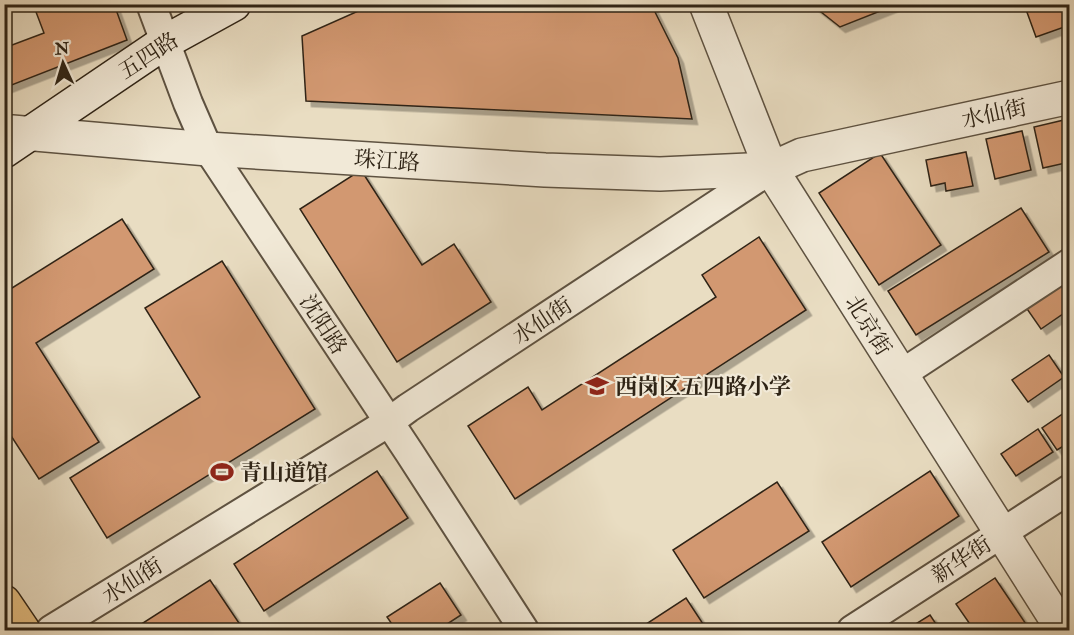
<svg xmlns="http://www.w3.org/2000/svg" width="1074" height="635" viewBox="0 0 1074 635" font-family="'IM FELL Double Pica','Noto Serif SC',serif">
<style>
.building{fill:#d29871;stroke:#2f2416;stroke-width:1.5;filter:url(#shadow)}
.lines{fill:none;stroke-linecap:round;stroke-linejoin:round}
.minor-casing{stroke:#5e5241;stroke-width:32}
.tertiary-casing{stroke:#5e5241;stroke-width:36}
.secondary-casing{stroke:#2f2416;stroke-width:36}
.primary-casing{stroke:#2f2416;stroke-width:36}
.minor{stroke:#f1e9d7;stroke-width:28}
.tertiary{stroke:#f1e9d7;stroke-width:33}
.secondary{stroke:#f1e9d7;stroke-width:33}
.primary{stroke:#e4be81;stroke-width:33}
.labels{text-anchor:middle;stroke-width:4.5;stroke-linejoin:round;paint-order:stroke}
.street-label{font-size:22px;fill:#2f2416;stroke:#f1e9d7}
.poi-label{font-size:22px;font-weight:bold;fill:#2f2416;stroke:#f1e9d7;text-anchor:start}
</style>
<defs>
<filter id="shadow"><feDropShadow dx="5.5" dy="5.5" stdDeviation="0" flood-color="#0004"/></filter>
</defs>
<rect width="100%" height="100%" fill="#e9ddc2"/>
<filter id="stains"><feTurbulence type="fractalNoise" baseFrequency=".00333" numOctaves="4"/><feColorMatrix values="0 0 0 0 .2 0 0 0 0 .09 0 0 0 0 .02 0 0 0 .5 -.17"/></filter>
<radialGradient id="worn" r=".72"><stop offset=".6" stop-color="#630" stop-opacity="0"/><stop offset="1" stop-color="#630" stop-opacity=".3"/></radialGradient>
<g class="building">
<polygon points="33,4 114,4 127,40 4,88 4,48 44,33"/>
<polygon points="374,4 651,4 678,58 692,119 306,101 302,36"/>
<polygon points="811,4 898,4 840,27"/>
<polygon points="1024,4 1070,4 1070,25 1036,37"/>
<polygon points="1064,120 1070,145 1070,162 1043,168 1034,127"/>
<polygon points="1022,131 1031,170 995,179 986,139"/>
<polygon points="966,152 973,186 946,191 945,183 931,186 926,160"/>
<polygon points="880,153 941,245 879,285 819,193"/>
<polygon points="361,170 422,265 454,244 491,302 397,362 300,209"/>
<polygon points="1021,208 1049,252 916,335 888,291"/>
<polygon points="122,219 154,269 36,343 99,442 39,479 4,425 4,293"/>
<polygon points="759,237 806,310 515,499 468,426 528,387 542,410 716,297 702,275"/>
<polygon points="222,261 315,409 107,538 70,478 200,397 145,308"/>
<polygon points="1062,281 1070,292 1070,309 1041,329 1025,306"/>
<polygon points="1049,355 1064,377 1028,402 1012,380"/>
<polygon points="1070,409 1070,442 1057,450 1042,428"/>
<polygon points="1038,429 1053,452 1016,476 1001,454"/>
<polygon points="377,471 408,518 264,611 234,564"/>
<polygon points="930,471 959,516 851,587 822,542"/>
<polygon points="777,482 809,531 704,598 673,550"/>
<polygon points="995,578 1030,630 974,630 956,604"/>
<polygon points="210,580 241,626 234,630 132,630"/>
<polygon points="440,583 461,615 438,630 396,630 387,617"/>
<polygon points="686,598 707,630 637,630"/>
<polygon points="930,615 940,630 906,630"/>
</g>
<g class="lines">
<g class="minor-casing">
<g id="minor">
<polyline points="151,4 188,103 208,149 409,452 524,630"/>
<polyline points="900,375 1070,263"/>
<polyline points="51,630 389,422 408,408 771,169"/>
<polyline points="852,630 1070,489"/>
</g>
</g>
<g class="tertiary-casing">
<g id="tertiary">
<polyline points="706,4 771,169 1063,630"/>
<polyline points="12,132 208,149 545,170 660,174 771,169 802,155 1070,97"/>
</g>
</g>
<g class="secondary-casing">
<polyline id="secondary" points="4,151 165,42 234,4"/>
</g>
<g class="primary-casing">
<polyline id="primary" points="4,602 23,630"/>
</g>
<use href="#minor" class="minor"/>
<use href="#tertiary" class="tertiary"/>
<use href="#secondary" class="secondary"/>
<use href="#primary" class="primary"/>
</g>
<defs>
<g id="school-bare" transform="scale(1.8)"><path d="M0-5L7-2L0 1L-7-2ZM-4 1L0 2.5L4 1V4Q0 6-4 4Z" fill="#8f2418" stroke="#f1e9d7" stroke-width="2.5" paint-order="stroke"/></g>
<g id="stadium-bare" transform="scale(1.8)"><path d="M0-5a6.5 5 0 1 0 0 10a6.5 5 0 1 0 0-10ZM-3.5-1.8h7v3.6h-7Z" fill="#8f2418" stroke="#f1e9d7" stroke-width="2.5" paint-order="stroke"/></g>
</defs>
<g fill-rule="evenodd">
<use href="#school-bare" x="597" y="386"/>
<use href="#stadium-bare" x="222" y="472"/>
</g>
<g class="labels">
<g class="street-label">
<text transform="translate(148 55) rotate(-33)" y="8">五四路</text>
<text transform="translate(994 113) rotate(-12)" y="8">水仙街</text>
<text transform="translate(387 160) rotate(4)" y="8">珠江路</text>
<text transform="translate(542 320) rotate(-33)" y="8">水仙街</text>
<text transform="translate(324 324) rotate(57)" y="8">沈阳路</text>
<text transform="translate(869 325) rotate(58)" y="8">北京街</text>
<text transform="translate(961 559) rotate(-33)" y="8">新华街</text>
<text transform="translate(132 580) rotate(-32)" y="8">水仙街</text>
</g>
<g class="poi-label">
<text x="615" y="394">西岗区五四路小学</text>
<text x="240" y="480">青山道馆</text>
</g>
</g>
<rect width="1074" height="635" fill="none" stroke="#e9ddc2" stroke-width="24"/>
<rect x="6" y="6" width="1062" height="623" fill="none" stroke="#2f2416" stroke-width="3"/>
<rect x="12" y="12" width="1050" height="611" fill="none" stroke="#2f2416" stroke-width="1.5"/>
<g transform="translate(63 63) rotate(356)" stroke="#f1e9d7" stroke-width="4.5" paint-order="stroke">
<path d="M0-4.5L10 22L0 15L-10 22Z" fill="#2f2416"/>
<text y="-9" font-size="16" font-weight="bold" text-anchor="middle" fill="#2f2416">N</text>
</g>
<rect width="100%" height="100%" filter="url(#stains)"/>
<rect width="100%" height="100%" fill="url(#worn)"/>
</svg>
